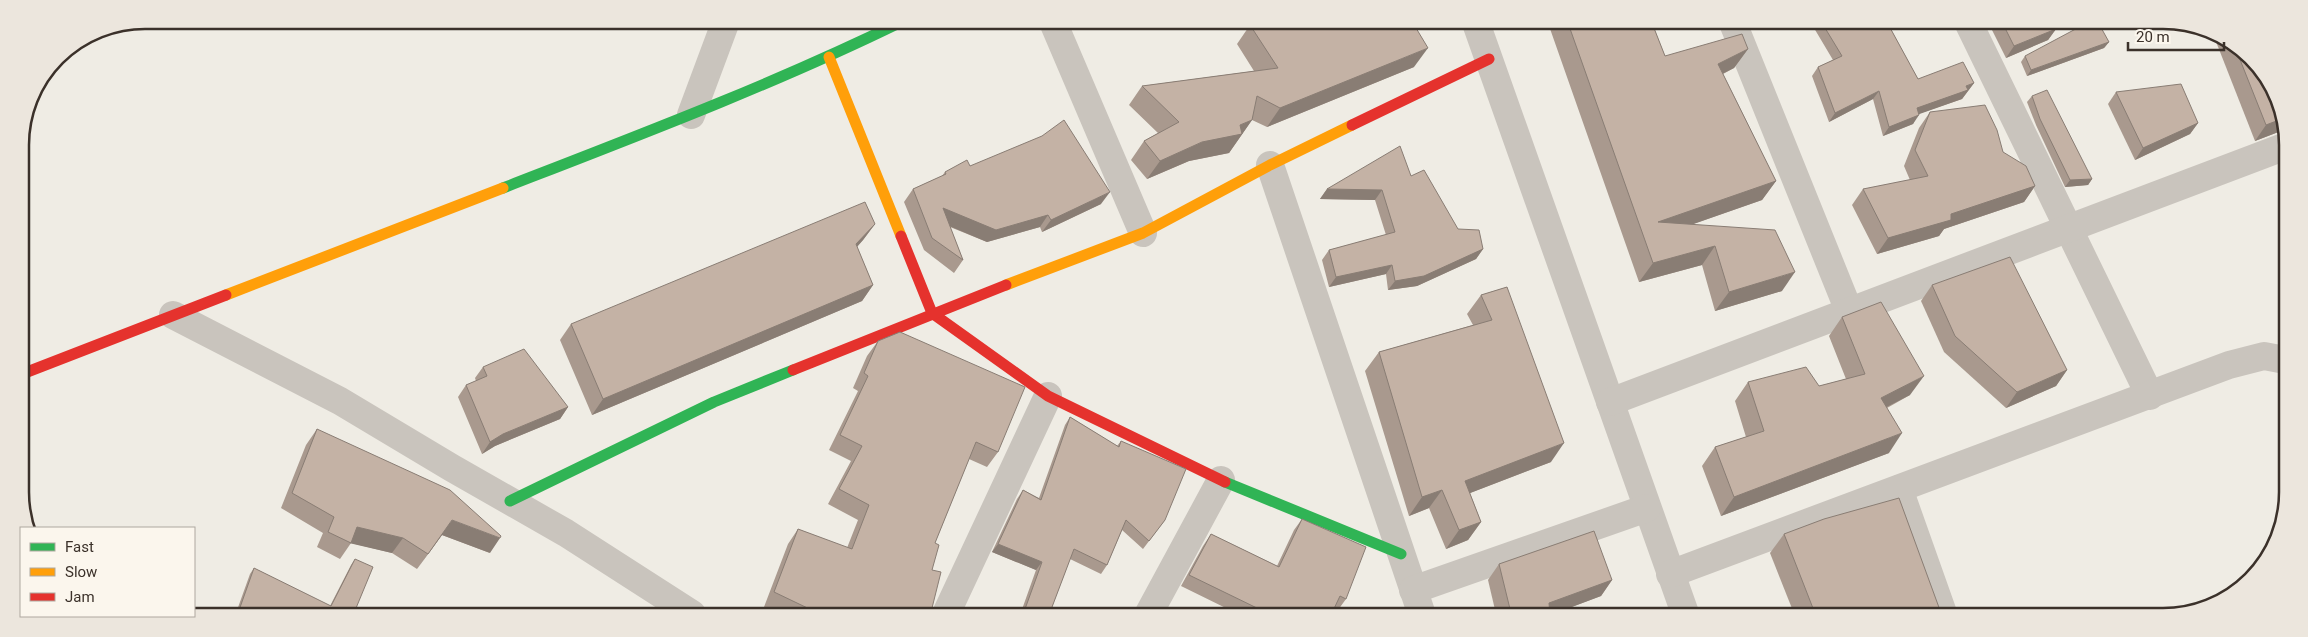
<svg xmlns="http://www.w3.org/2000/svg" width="2308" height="637" viewBox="0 0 2308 637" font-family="Roboto,sans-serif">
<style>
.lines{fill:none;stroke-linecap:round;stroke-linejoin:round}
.street{stroke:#c9c4bd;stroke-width:28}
.fast{stroke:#30b455;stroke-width:11}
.slow{stroke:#ff9f0a;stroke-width:11}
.jam{stroke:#e5322d;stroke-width:11}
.wall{fill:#a9998e}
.shaded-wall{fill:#897d74}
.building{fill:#c4b2a5;stroke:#897d74}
.rim{fill:none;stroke:#3b312a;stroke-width:2.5}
</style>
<rect width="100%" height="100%" fill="#efece4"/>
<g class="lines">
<g class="street">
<polyline points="1053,22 1143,233"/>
<polyline points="1476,23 1686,616"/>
<polyline points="1733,23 1849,311"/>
<polyline points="1969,24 2150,396"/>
<polyline points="691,115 726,21"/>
<polyline points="1270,165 1422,615"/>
<polyline points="173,315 340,401 452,468 566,533 692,614"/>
<polyline points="1610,402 2286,146"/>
<polyline points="1899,489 1944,616"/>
<polyline points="1670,574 2229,365 2264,356 2285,360"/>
<polyline points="1413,590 1647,508"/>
<polyline points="946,614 1048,396"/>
<polyline points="1148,615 1221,480"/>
</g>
<g class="fast">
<path d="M503,188C637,136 772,85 901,22"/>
<polyline points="1225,482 1401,554"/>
<polyline points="510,501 714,402 793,370"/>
</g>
<g class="slow">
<polyline points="829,57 901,236"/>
<polyline points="1006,285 1143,233 1270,165 1352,125"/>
<polyline points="226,295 503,188"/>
</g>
<g class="jam">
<polyline points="1352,125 1489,59"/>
<polyline points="901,236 932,313 1048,396 1225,482"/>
<polyline points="793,370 1006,285"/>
<polyline points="22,374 226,295"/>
</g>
</g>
<g class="wall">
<polygon points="1548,23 1652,23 1665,56 1748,49 1734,68 1723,74 1776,181 1762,200 1693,224 1782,291 1715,311 1702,265 1639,282"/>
<polygon points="1811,23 1888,24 1918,79 1974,83 1962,99 1918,114 1913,124 1883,136 1873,99 1829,122 1812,76 1818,67 1833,60"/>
<polygon points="1989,24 2052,24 2056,29 2048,40 2006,58"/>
<polygon points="1250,25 1414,67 1267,127 1252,120 1229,153 1189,161 1147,179 1131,160 1144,141 1158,133 1129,105 1142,86 1254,71 1237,44"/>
<polygon points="2213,34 2252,57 2281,131 2255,141"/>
<polygon points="2109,42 2104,48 2027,76 2021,62 2025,56"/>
<polygon points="2116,92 2198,123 2190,134 2135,160 2108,104"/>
<polygon points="2032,96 2092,179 2088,185 2065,187 2036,125 2027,102"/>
<polygon points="1930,112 2003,152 2035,186 2024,202 1944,229 1939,236 1877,254 1852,205 1863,189 1910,180 1904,166 1919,128"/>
<polygon points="970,166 1101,204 1042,232 1040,227 987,242 950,227 963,260 954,273 924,250 904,202 913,189 942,176 945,172"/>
<polygon points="1411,176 1458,229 1483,249 1476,259 1417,286 1388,290 1386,274 1329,287 1322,260 1329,250 1386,235 1375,200 1320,199 1327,189"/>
<polygon points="875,224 863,240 857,247 873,285 862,301 592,415 560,340 571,324"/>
<polygon points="1932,285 2067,370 2056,386 2006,408 1944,352 1921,301"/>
<polygon points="1507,287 1551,462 1470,493 1481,522 1468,540 1446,549 1429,508 1409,516 1365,371 1379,352 1473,325 1467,314 1481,295"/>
<polygon points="1842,317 1910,395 1887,408 1889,453 1721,516 1702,466 1715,447 1746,437 1735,401 1748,382 1819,386 1846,379 1829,336"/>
<polygon points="878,341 998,452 987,467 969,459 935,543 932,570 929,614 778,614 764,607 788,544 798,529 847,548 858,520 828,504 851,461 829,450 858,391 853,388 867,356"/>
<polygon points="483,367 568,407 560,419 495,446 482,454 458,397 466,385 476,381 475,378"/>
<polygon points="1070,417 1117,446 1121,441 1165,520 1143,549 1122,530 1107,565 1101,574 1070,559 1049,615 1020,615 1036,570 992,552 1017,499 1023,490 1039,498 1065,425"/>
<polygon points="317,429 490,553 442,535 417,569 392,553 351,543 340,559 317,547 323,533 281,508 306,445"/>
<polygon points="1302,519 1346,599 1338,610 1334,608 1331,615 1240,615 1181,586 1203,546 1211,534 1277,566 1294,530"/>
<polygon points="1784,534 1939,616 1795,616 1770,553"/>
<polygon points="355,559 354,613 355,613 236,613 250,574 254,568 330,606 351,565"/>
<polygon points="1499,564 1612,580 1601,596 1550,615 1496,614 1488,580"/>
</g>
<g class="shaded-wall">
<polygon points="2056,29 2048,40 2006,58 2014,46"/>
<polygon points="2109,42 2104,48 2027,76 2031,70"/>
<polygon points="1428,48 1414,67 1267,127 1280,108"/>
<polygon points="1748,49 1734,68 1704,83 1718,64"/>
<polygon points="1974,83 1962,99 1911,117 1917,108"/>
<polygon points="1879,91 1873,99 1829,122 1835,113"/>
<polygon points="1919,115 1913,124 1883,136 1889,127"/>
<polygon points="2284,118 2286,121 2286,131 2281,131 2255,141 2266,125"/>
<polygon points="1252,120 1229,153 1189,161 1147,179 1160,161"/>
<polygon points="2198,123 2190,134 2135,160 2143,148"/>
<polygon points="2092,179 2088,185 2065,187 2070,180"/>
<polygon points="1776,181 1762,200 1645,241 1658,222"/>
<polygon points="2035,186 2024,202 1944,229 1939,236 1877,254 1888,238 1951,214"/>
<polygon points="1327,189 1382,190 1375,200 1320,199"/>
<polygon points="1110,192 1101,204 1042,232 1051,220"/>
<polygon points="943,208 1048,215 1040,227 987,242 935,220"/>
<polygon points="875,224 863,240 845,260 856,244"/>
<polygon points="1715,246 1702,265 1639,282 1653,263"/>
<polygon points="1483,249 1476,259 1417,286 1388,290 1395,281"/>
<polygon points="1392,265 1386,274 1329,287 1336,277"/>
<polygon points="1795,272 1782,291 1715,311 1729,292"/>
<polygon points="873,285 862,301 592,415 603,399"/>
<polygon points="2067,370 2056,386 2006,408 2017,392"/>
<polygon points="1924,376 1910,395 1867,417 1881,398"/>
<polygon points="568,407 560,419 495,446 482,454 490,442 503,434"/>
<polygon points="1902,433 1889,453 1721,516 1734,497"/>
<polygon points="1564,443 1551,462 1452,500 1465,481"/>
<polygon points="1442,490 1429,508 1409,516 1422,497"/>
<polygon points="452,520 500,538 490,553 442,535 417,569"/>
<polygon points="1481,522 1468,540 1446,549 1459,530"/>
<polygon points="357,527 403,538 392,553 349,543"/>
<polygon points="998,544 1042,562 1036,570 992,552"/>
<polygon points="1612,580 1601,596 1548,616 1549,603"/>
<polygon points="931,612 929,614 920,614 921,613"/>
<polygon points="1941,613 1939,616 1932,616"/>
</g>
<g class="building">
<polygon points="1259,22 1413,23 1428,48 1280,108 1257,96 1252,120 1240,125 1242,134 1202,142 1160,161 1144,141 1179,122 1142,86 1278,68 1250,25"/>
<polygon points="1568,23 1652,23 1665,56 1742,34 1748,49 1718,64 1776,181 1658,222 1775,230 1795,272 1729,292 1715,246 1653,263"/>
<polygon points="1822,23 1888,24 1918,79 1963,62 1974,83 1966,86 1968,90 1917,108 1919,115 1889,127 1879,91 1835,113 1818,67 1842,56"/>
<polygon points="2003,24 2052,24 2056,29 2014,46"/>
<polygon points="2085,24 2099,24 2109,42 2031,70 2025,56"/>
<polygon points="2235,47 2252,57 2284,118 2266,125"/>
<polygon points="2181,84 2198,123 2143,148 2116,92"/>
<polygon points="2047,90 2092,179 2070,180 2040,119 2032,96"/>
<polygon points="1985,105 1997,130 2003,152 2026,166 2035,186 1951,214 1951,220 1888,238 1863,189 1928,176 1915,150 1930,112"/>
<polygon points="1064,120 1110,192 1051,220 1048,215 996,230 943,208 963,260 932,238 913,189 946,174 945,172 967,160 970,166 1042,136"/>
<polygon points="1400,146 1411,176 1424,170 1458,229 1479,230 1483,249 1424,276 1395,281 1392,265 1336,277 1329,250 1395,232 1382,190 1327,189"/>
<polygon points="865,202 875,224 856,244 873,285 603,399 571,324"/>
<polygon points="2010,257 2067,370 2017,392 1955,336 1932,285"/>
<polygon points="1507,287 1564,443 1465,481 1481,522 1459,530 1442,490 1422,497 1379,352 1492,320 1481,295"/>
<polygon points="1881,302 1924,376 1881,398 1902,433 1734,497 1715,447 1764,431 1748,382 1806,367 1819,386 1865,374 1842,317"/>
<polygon points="900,332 1025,387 998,452 976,442 935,543 939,545 932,570 941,572 931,612 921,613 920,614 820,614 774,592 798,529 852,549 869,505 839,489 862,446 840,435 868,376 864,373 878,341"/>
<polygon points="524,349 568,407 503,434 490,442 466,385 487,376 483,367"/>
<polygon points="1070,417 1119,447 1121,441 1186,469 1165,520 1149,541 1126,520 1107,565 1074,549 1049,615 1024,615 1025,609 1042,562 998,544 1023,490 1041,500"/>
<polygon points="317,429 450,490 501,536 500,538 452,520 428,554 403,538 357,527 351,543 328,532 334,517 292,493"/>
<polygon points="1899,498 1941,613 1932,616 1816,616 1784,534 1824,519"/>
<polygon points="1302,519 1366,547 1346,599 1340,596 1331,615 1258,615 1261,610 1189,575 1211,534 1279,567"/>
<polygon points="1594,531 1612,580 1549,603 1550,616 1493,615 1510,609 1499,564"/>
<polygon points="355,559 373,567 354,613 355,613 238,613 254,568 331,606"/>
</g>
<path d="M0 0H2308V637H0ZM145 29H2163A116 116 0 0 1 2279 145V492A116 116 0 0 1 2163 608H145A116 116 0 0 1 29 492V145A116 116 0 0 1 145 29Z" fill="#ece6dd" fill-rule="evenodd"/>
<path class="rim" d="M145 29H2163A116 116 0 0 1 2279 145V492A116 116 0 0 1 2163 608H145A116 116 0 0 1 29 492V145A116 116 0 0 1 145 29Z"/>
<rect x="20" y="527" width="175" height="90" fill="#fbf6ed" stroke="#aea79f"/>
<rect x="30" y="543" width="25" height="8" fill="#30b455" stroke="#aea79f"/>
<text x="65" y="552" font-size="15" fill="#3b312a">Fast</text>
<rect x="30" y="568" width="25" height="8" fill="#ff9f0a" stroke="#aea79f"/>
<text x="65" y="577" font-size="15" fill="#3b312a">Slow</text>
<rect x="30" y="593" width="25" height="8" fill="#e5322d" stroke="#aea79f"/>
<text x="65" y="602" font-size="15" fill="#3b312a">Jam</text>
<path d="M2128 42v8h96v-8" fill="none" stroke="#3b312a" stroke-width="2.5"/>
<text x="2136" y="42" font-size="15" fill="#3b312a" stroke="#fbf6ed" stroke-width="4" paint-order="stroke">20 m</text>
</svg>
